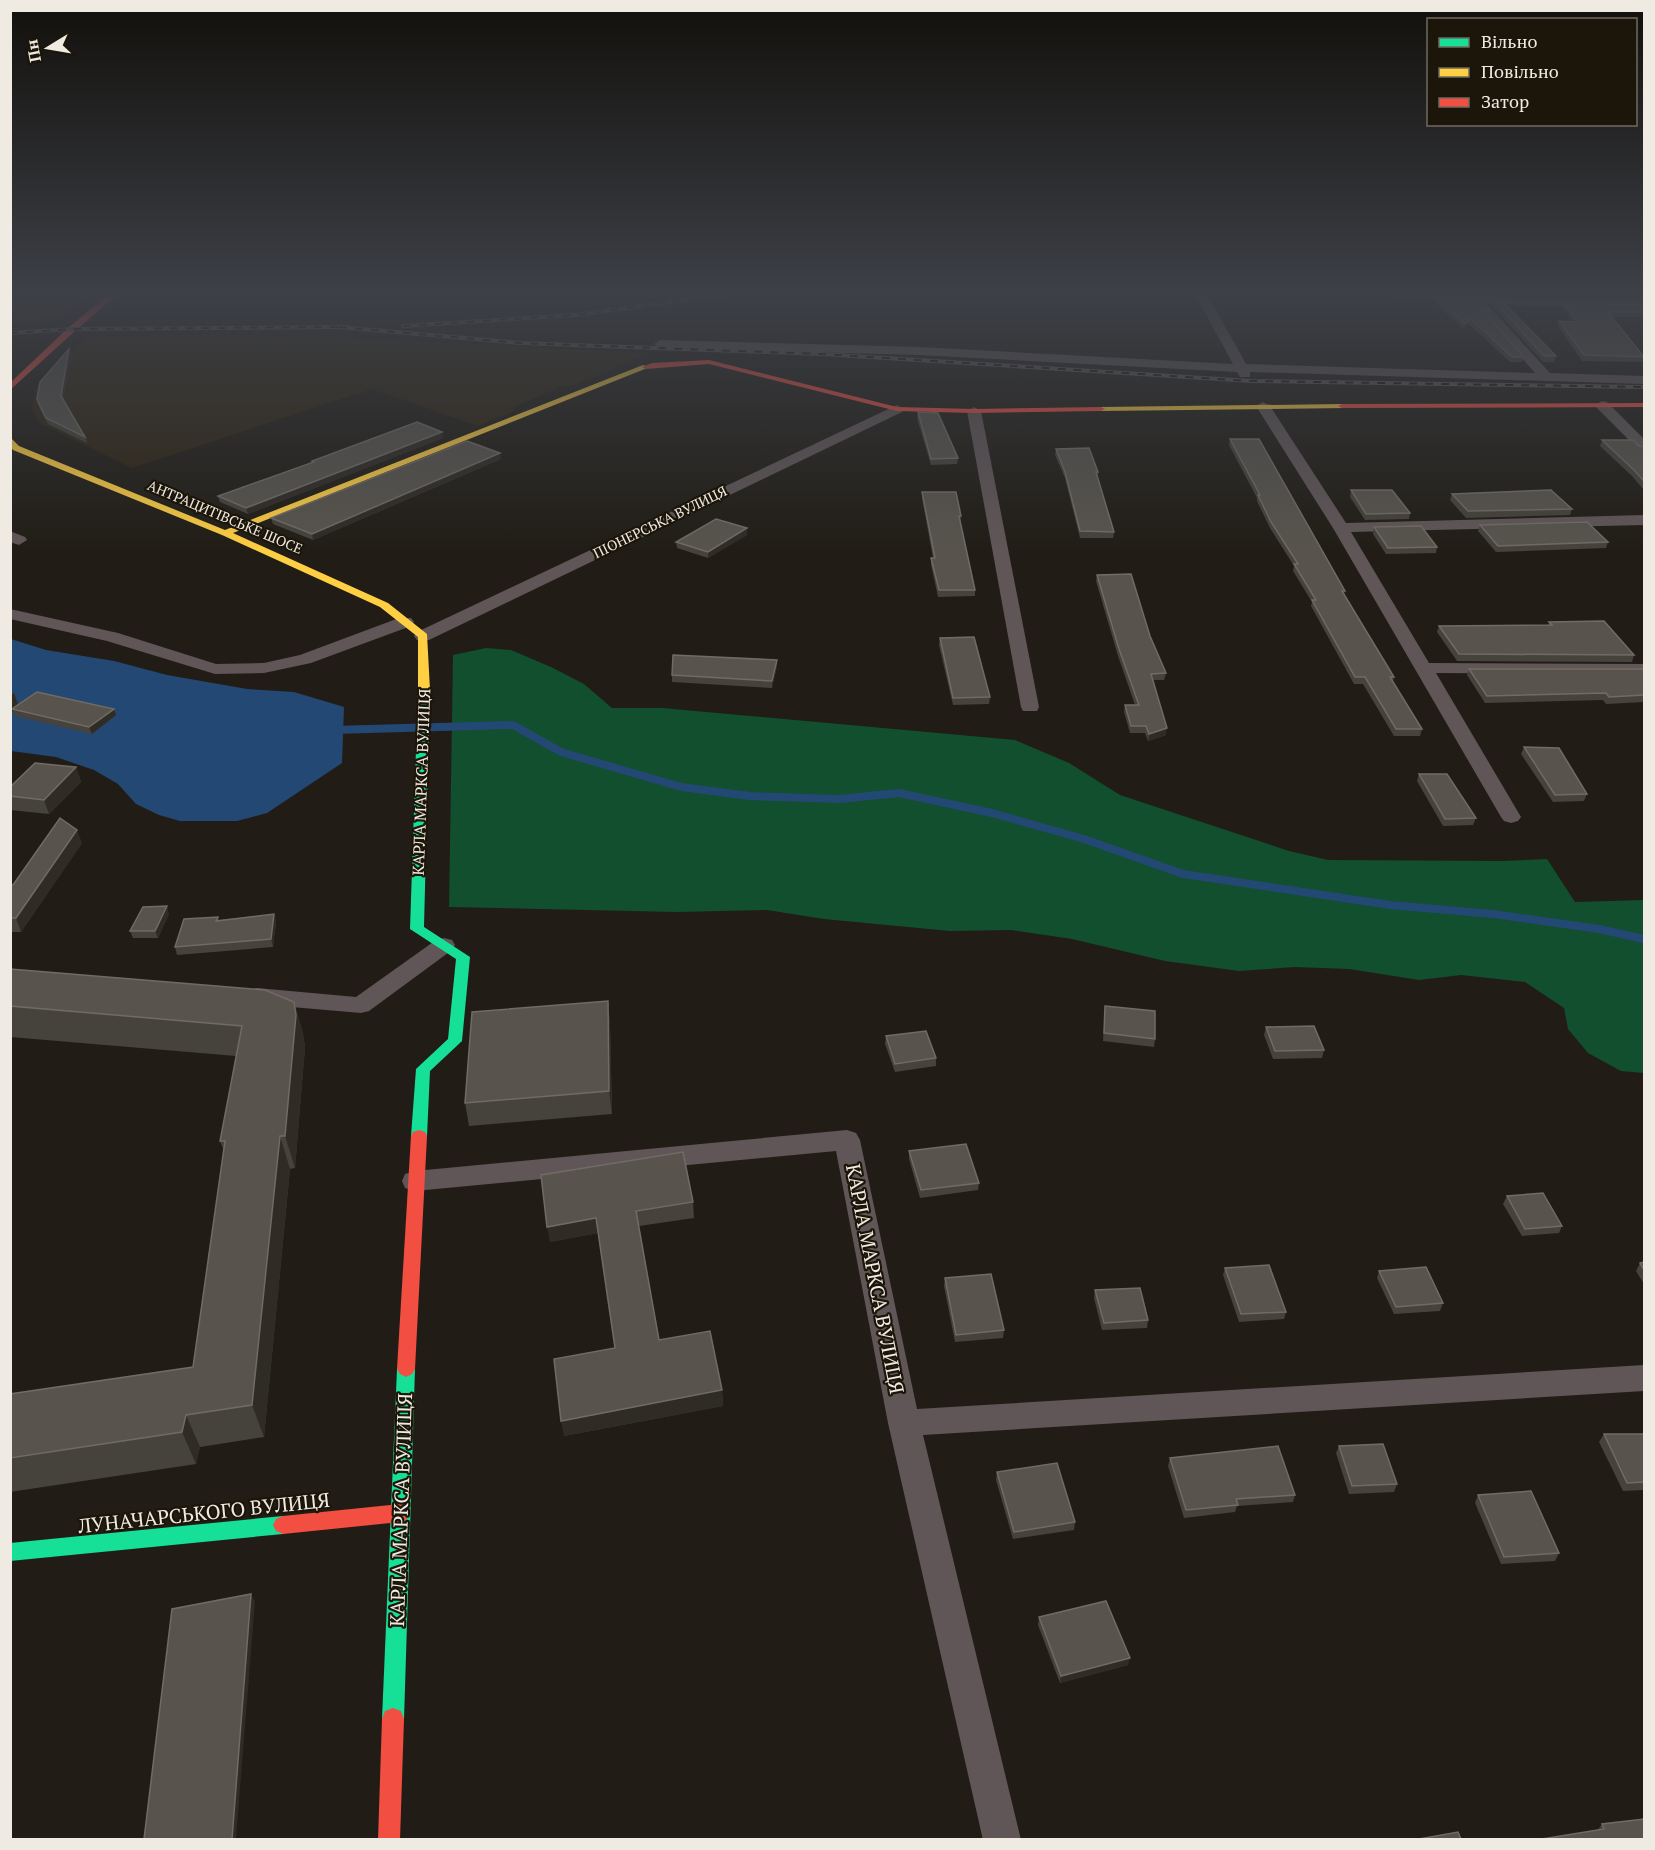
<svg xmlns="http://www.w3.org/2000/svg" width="1655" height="1850" viewBox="0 0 1655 1850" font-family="'PT Serif',serif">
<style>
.built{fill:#2f2513}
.forest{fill:#114f2e}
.water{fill:#244874}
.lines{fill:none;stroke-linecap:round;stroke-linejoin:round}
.stream{stroke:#244874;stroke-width:8}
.street{fill:#605657;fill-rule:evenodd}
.fast{fill:#16e098;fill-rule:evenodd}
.slow{fill:#ffcf43;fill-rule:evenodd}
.jam{fill:#f24e42;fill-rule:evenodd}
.rail-casing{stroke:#5d5856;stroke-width:4}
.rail{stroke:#1c1509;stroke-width:2;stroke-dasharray:8;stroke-linecap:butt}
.wall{fill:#46423c}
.shaded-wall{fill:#2f2b25}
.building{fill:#58544d;stroke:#706b65;stroke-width:1.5}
.labels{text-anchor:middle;stroke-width:4.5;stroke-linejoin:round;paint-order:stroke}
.far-street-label{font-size:14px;fill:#efeae2;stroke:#1c1509}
.street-label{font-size:16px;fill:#efeae2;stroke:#1c1509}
.near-street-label{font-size:20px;fill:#efeae2;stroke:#1c1509}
</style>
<rect width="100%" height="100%" fill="#211d16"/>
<g class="built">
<polygon points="11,292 89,292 61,317 11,323"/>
<polygon points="212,334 314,337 650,353 572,386 562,386 514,407 514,411 478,426 372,389 132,468 40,423 32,409 36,389 52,369 90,337"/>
</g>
<polygon class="forest" points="486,648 511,650 551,667 584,684 612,708 662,708 1015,740 1069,763 1120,795 1289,851 1328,860 1504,861 1547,859 1575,902 1644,900 1644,1073 1621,1071 1588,1053 1568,1029 1564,1008 1525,982 1461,975 1419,980 1349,969 1295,967 1239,971 1165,961 1072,939 1011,930 950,931 824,919 767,910 677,912 449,907 453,655"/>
<polygon class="water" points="11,639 46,650 114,661 167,675 247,689 294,692 344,707 342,763 267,813 237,821 180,821 159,815 136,804 118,784 94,770 56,757 11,751"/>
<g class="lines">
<polyline class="stream" points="333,730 513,725 561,752 681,787 750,796 839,799 899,793 992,813 1084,839 1183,874 1390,905 1493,914 1599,929 1644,939"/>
<g class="street">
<polygon points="1194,292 1206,292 1246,364 1535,373 1473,303 1378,295 1372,292 1443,292 1477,296 1644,300 1644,308 1487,304 1550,373 1644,376 1644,384 1250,372 1250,377 1240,377 1237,372 919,355 660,348 654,344 660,340 919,347 1233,364"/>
<polygon points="1602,401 1607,402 1644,439 1644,451 1639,450 1597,408 1595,405"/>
<polygon points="1263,402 1270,406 1346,523 1644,515 1644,525 1351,532 1429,663 1644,664 1644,674 1436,673 1521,817 1518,821 1511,823 1504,821 1501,817 1333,528 1256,406"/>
<polygon points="897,405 904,409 902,412 429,640 417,640 414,636 417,632"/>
<polygon points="974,407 981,411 1039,707 1037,711 1023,711 1021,707 967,411"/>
<polygon points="10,531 25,537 27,540 19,545 10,542"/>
<polygon points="10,609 118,633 216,664 264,663 300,655 399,618 411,618 414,622 411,626 311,663 264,673 215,674 107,641 10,619"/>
<polygon points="444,938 452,940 455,945 452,950 369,1011 361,1013 257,1004 249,1002 245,996 249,990 257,988 356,997 436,940"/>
<polygon points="847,1130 856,1133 860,1140 917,1409 1644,1365 1644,1391 923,1435 1021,1840 983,1840 888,1423 836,1151 415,1191 405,1188 402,1181 405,1174 415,1171"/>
</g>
<g class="fast">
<polygon points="424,687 430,690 424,927 470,957 462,1041 430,1071 427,1136 425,1140 413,1140 411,1136 416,1069 448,1039 456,959 410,929 418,690"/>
<polygon points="406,1361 412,1364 415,1369 404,1719 401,1727 393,1730 385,1727 382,1719 397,1369 400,1364"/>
<polygon points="283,1516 290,1519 293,1525 290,1531 283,1534 10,1561 10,1543"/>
</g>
<g class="slow">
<polygon points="643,365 650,367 233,533 388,603 427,634 430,690 424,693 418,690 418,637 380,607 222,535 13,450 10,446 10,437 19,446 225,530"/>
<polygon points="1342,404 1346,406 1345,408 1101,411 1097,409 1101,407"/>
</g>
<g class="jam">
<polygon points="112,292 120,292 75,331 10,390 10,383 69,327"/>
<polygon points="709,360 897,407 974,409 1101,407 1105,409 1101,411 974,413 897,411 709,364 646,369 642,367 652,363"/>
<polygon points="1644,403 1644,407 1342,408 1338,406 1342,404"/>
<polygon points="419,1130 425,1132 427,1136 415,1369 412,1374 406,1377 400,1374 397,1369 411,1136 413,1132"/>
<polygon points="400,1504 407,1507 410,1513 407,1519 400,1522 283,1534 276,1531 273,1525 276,1519 283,1516"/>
<polygon points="393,1708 401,1711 404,1719 400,1840 378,1840 382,1719 385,1711"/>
</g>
<g class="rail-casing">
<g id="rail">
<polyline points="403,326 575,315 746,292"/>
<polyline points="339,327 520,343 821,354 1251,381 1644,387"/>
<polyline points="10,333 72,329 346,327"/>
</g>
</g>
<use href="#rail" class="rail"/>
</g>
<g class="wall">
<polygon points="1031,292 1100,292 1100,295"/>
<polygon points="1556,292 1644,292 1644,298 1559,296"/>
<polygon points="1437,299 1473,300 1524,357 1522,362 1510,362 1469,324 1464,329 1436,304"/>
<polygon points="1494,301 1556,356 1554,362 1543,362 1492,306"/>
<polygon points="1565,304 1644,305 1644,317 1612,317 1644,356 1644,362 1582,361 1558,326 1559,321 1573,321 1563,309"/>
<polygon points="71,354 63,399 85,437 87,443 48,424 38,405 37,399"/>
<polygon points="918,412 958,458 957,464 931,465 917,418"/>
<polygon points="443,438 248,514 220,502 218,496 312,462 312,461"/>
<polygon points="1230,439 1345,591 1344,594 1394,677 1393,682 1422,729 1420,736 1394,736 1363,684 1354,684 1311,606 1312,602 1293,571 1294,566 1270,528 1257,501 1257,498 1229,445"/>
<polygon points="1602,440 1644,447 1644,490 1632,476 1600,446"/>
<polygon points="1056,449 1098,472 1098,477 1114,532 1113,538 1080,538 1065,478 1055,455"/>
<polygon points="501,459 313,540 273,524 271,518"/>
<polygon points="1351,490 1410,513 1409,519 1365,520 1350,497"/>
<polygon points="922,492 961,516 960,522 975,590 975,596 938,597 931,565 931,558 933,558 922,498"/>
<polygon points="1452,494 1572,509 1570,515 1466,518 1450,500"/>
<polygon points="1480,525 1608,542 1606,548 1496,552 1478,531"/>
<polygon points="1374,527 1437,547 1436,553 1386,554 1373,534"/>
<polygon points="747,535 708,558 677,548 676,542"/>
<polygon points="1097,575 1150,636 1166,673 1164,680 1153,680 1166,735 1148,741 1145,733 1130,733 1124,712 1125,705 1135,705 1118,656 1096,581"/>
<polygon points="1549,622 1634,655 1632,662 1457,661 1437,632 1439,626 1548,625"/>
<polygon points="940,638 990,697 989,704 953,705 939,645"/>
<polygon points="777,660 777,666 772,688 672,682 672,675"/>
<polygon points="1469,669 1644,669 1644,702 1606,704 1603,700 1485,703 1467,675"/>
<polygon points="14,693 19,705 114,709 116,715 92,734 15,716 13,711 10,712"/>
<polygon points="1524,747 1587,794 1584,801 1553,802 1521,754"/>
<polygon points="76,767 81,782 49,814 10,810 10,787"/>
<polygon points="1419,774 1476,818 1473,825 1443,826 1417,781"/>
<polygon points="82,843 21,932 10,932 10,885 13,885"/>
<polygon points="169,914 158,938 133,938 130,931"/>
<polygon points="274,914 276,922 273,947 177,955 175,947 218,917 219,920"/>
<polygon points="10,969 294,1002 303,1034 305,1047 295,1168 290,1169 264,1437 200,1447 196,1464 10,1492 10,1394 193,1367 224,1151 220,1141 236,1056 10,1037"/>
<polygon points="608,1001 610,1024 612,1114 469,1126 465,1103"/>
<polygon points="1105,1006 1155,1039 1154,1047 1103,1041"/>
<polygon points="1266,1027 1324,1050 1322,1058 1273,1059 1264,1035"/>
<polygon points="886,1036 936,1058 936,1066 895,1072 885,1044"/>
<polygon points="909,1151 979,1183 978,1190 920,1198 909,1159"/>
<polygon points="541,1175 693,1202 694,1218 639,1226 659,1340 722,1390 723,1406 564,1436 615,1348 598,1233 550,1242"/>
<polygon points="1507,1196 1562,1226 1559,1233 1522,1236 1503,1204"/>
<polygon points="1644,1262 1644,1284 1636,1271 1640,1263"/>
<polygon points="1225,1268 1286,1312 1284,1319 1239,1322 1223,1275"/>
<polygon points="1379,1271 1443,1303 1440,1311 1394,1314 1377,1278"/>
<polygon points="945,1278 1004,1330 1003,1338 955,1342 944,1286"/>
<polygon points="1095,1290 1148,1320 1147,1328 1102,1330 1094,1298"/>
<polygon points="1604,1434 1644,1434 1644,1490 1623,1491 1599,1442"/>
<polygon points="1339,1446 1397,1484 1394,1492 1349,1494 1336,1453"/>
<polygon points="1170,1458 1295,1495 1293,1502 1237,1506 1235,1512 1184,1518 1168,1466"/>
<polygon points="997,1472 1075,1522 1074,1530 1013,1539 996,1480"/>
<polygon points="1478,1495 1559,1553 1555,1561 1501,1564 1475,1503"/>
<polygon points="1039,1617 1128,1665 1060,1683 1038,1625"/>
<polygon points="1602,1824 1644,1839 1597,1831"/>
</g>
<g class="shaded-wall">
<polygon points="1471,319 1469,324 1464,329 1465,324"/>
<polygon points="69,349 71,354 62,401 61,396"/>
<polygon points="442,432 443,438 248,514 246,508"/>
<polygon points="500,453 501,459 313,540 312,534"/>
<polygon points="747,528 747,535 708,558 708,552"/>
<polygon points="777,660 777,666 772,688 772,681"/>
<polygon points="14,693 19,707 12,709 13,711 10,712 10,696"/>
<polygon points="114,709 116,715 92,734 89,727"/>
<polygon points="1167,728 1166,735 1148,741 1149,734"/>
<polygon points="76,767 81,782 49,814 44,800"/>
<polygon points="77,830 82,843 21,932 16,918"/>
<polygon points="167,906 169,914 158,938 155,931"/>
<polygon points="274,914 276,922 273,947 271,939"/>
<polygon points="608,1001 610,1024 612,1114 609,1091"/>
<polygon points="294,1002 303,1034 305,1047 295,1168 285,1136"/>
<polygon points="280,1136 290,1169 264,1437 252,1405"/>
<polygon points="596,1218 598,1233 550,1242 547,1227"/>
<polygon points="722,1390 723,1406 564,1436 561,1421"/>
<polygon points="186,1415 200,1447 196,1464 182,1432"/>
<polygon points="251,1594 255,1602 236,1839 232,1839"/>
<polygon points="1130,1658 1128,1665 1060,1683 1061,1676"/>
</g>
<g class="building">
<polygon points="1614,292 1644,292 1644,293"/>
<polygon points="1437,299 1473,300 1524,357 1512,357 1471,319 1465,324"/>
<polygon points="1494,301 1502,301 1556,356 1544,356"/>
<polygon points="1565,304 1644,305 1644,312 1608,312 1644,357 1584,355 1559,321 1578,322"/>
<polygon points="69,349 61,396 85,437 46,418 37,399 40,382"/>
<polygon points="918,412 938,413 958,458 931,459"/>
<polygon points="417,422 442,432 246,508 218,496 314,462 312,461"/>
<polygon points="1230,439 1259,439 1345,591 1342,591 1394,677 1390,677 1422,729 1396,729 1365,677 1355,677 1312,600 1316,600 1294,564 1298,564 1271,522 1258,495 1260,495"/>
<polygon points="1602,440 1633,440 1639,446 1644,447 1644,481 1634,470"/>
<polygon points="467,441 500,453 312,534 271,518"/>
<polygon points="1089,448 1098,472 1096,472 1114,532 1080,531 1065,472 1056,449"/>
<polygon points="1351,490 1392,490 1410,513 1366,514"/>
<polygon points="1551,490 1572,509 1468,511 1452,494"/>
<polygon points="922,492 956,492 961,516 959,516 975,590 939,590 931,558 935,558"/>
<polygon points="716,519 747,528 708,552 676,542"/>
<polygon points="1587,522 1608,542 1498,546 1480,525"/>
<polygon points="1421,526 1437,547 1388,548 1374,527"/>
<polygon points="1131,574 1150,636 1166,673 1151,674 1167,728 1149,734 1146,726 1131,726 1125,705 1139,705 1119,649 1097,575"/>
<polygon points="1604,621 1634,655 1459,654 1439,626 1552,625 1549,622"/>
<polygon points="974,637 990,697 953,698 940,638"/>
<polygon points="673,655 777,660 772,681 672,675"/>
<polygon points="1469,669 1644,669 1644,695 1609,697 1606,693 1487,696"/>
<polygon points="37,692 114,709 89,727 12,709"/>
<polygon points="1524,747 1559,748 1587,794 1555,795"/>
<polygon points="35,763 76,767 44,800 10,796 10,787"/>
<polygon points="1419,774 1447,774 1476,818 1445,819"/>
<polygon points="60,818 77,830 16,918 10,918 10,885 13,885"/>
<polygon points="167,906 155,931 130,931 143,907"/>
<polygon points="274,914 271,939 175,947 184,919 218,917 216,921"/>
<polygon points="10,969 265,990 294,1002 296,1015 285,1136 280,1136 252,1405 186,1415 182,1432 10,1458 10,1394 193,1367 225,1141 220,1141 242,1026 10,1006"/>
<polygon points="608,1001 609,1091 465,1103 472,1012"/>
<polygon points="1105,1006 1155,1011 1155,1039 1104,1033"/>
<polygon points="1314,1026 1324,1050 1275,1051 1266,1027"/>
<polygon points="926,1031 936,1058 895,1064 886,1036"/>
<polygon points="966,1144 979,1183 921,1190 909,1151"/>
<polygon points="683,1152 693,1202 636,1211 659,1340 710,1331 722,1390 561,1421 554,1359 615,1348 596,1218 547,1227 541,1175"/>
<polygon points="1543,1193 1562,1226 1525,1229 1507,1196"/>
<polygon points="1644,1262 1644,1270 1640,1263"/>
<polygon points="1269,1265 1286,1312 1241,1314 1225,1268"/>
<polygon points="1426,1267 1443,1303 1396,1307 1379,1271"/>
<polygon points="991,1274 1004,1330 956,1335 945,1278"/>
<polygon points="1140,1288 1148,1320 1104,1323 1095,1290"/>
<polygon points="1604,1434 1644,1434 1644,1482 1627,1483"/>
<polygon points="1383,1444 1397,1484 1352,1486 1339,1446"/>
<polygon points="1278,1446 1295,1495 1236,1499 1238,1505 1186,1510 1170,1458"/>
<polygon points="1057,1463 1075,1522 1014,1532 997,1472"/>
<polygon points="1531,1491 1559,1553 1504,1557 1478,1495"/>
<polygon points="251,1594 232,1839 144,1839 172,1609"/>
<polygon points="1106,1601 1130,1658 1061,1676 1039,1617"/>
<polygon points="1644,1819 1644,1839 1542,1839 1604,1829 1602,1824"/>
<polygon points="1458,1832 1461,1839 1419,1839"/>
</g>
<linearGradient id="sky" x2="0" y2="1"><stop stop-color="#12100c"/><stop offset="0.53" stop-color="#3d4047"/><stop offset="1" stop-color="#3d4047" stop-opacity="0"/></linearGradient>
<rect width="1655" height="551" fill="url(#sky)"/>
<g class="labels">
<g class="far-street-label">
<text transform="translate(225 517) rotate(23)" y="5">АНТРАЦИТІВСЬКЕ ШОСЕ</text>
<text transform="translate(660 522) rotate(-26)" y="5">ПІОНЕРСЬКА ВУЛИЦЯ</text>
</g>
<g class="street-label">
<text transform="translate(421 782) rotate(-88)" y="6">КАРЛА МАРКСА ВУЛИЦЯ</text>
</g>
<g class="near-street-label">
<text transform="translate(875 1279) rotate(79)" y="7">КАРЛА МАРКСА ВУЛИЦЯ</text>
<text transform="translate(401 1510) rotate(-88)" y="7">КАРЛА МАРКСА ВУЛИЦЯ</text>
<text transform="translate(204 1513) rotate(-6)" y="7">ЛУНАЧАРСЬКОГО ВУЛИЦЯ</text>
</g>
</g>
<rect width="1655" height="1850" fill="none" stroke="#efeae2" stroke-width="24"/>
<rect x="1427" y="18" width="210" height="108" fill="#1c1509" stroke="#706a60" stroke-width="1.5"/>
<rect x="1439" y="38" width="30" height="9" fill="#16e098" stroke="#706a60" stroke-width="1.5"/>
<text x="1481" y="48" font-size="18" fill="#efeae2">Вільно</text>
<rect x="1439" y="68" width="30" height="9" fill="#ffcf43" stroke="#706a60" stroke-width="1.5"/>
<text x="1481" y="78" font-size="18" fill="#efeae2">Повільно</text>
<rect x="1439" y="98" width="30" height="9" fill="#f24e42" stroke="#706a60" stroke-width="1.5"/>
<text x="1481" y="108" font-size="18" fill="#efeae2">Затор</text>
<g transform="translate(48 48) rotate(259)" stroke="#1c1509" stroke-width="4.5" paint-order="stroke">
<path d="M0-4.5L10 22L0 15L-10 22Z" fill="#efeae2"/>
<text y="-9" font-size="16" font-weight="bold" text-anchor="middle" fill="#efeae2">Пн</text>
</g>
</svg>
